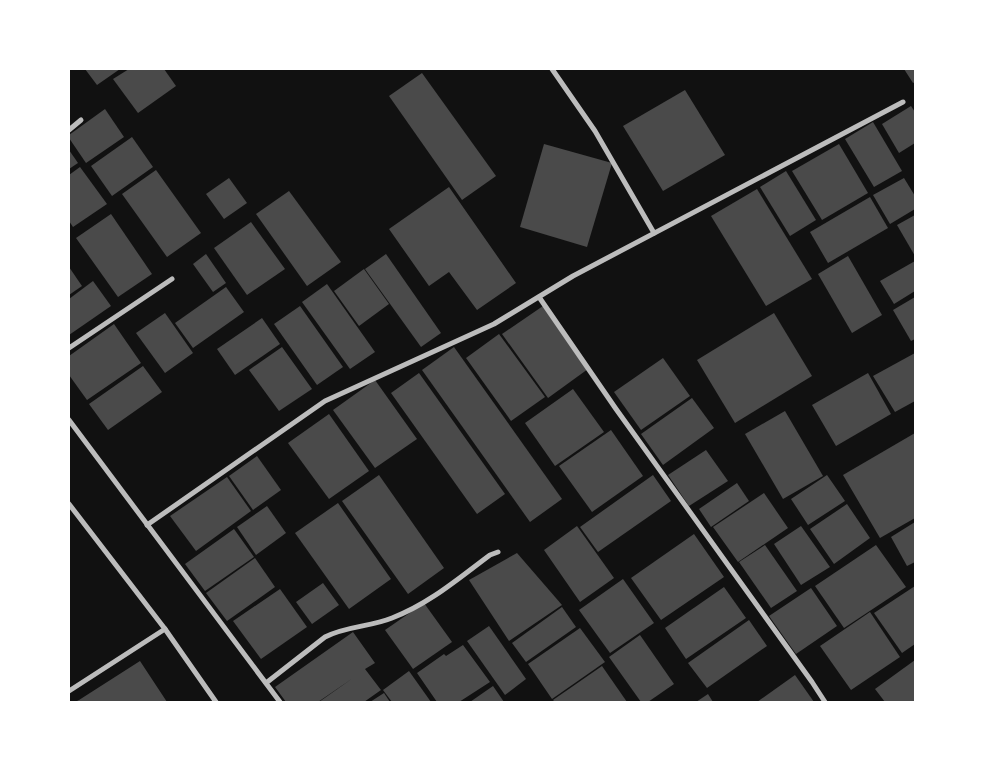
<svg xmlns="http://www.w3.org/2000/svg" width="984" height="771" viewBox="0 0 984 771" font-family="Figtree,sans-serif">
<style>
.building{fill:#4a4a4a}
.lines{fill:none;stroke-linecap:round;stroke-linejoin:round}
.minor{stroke:#bcbcbc;stroke-width:5}
</style>
<rect width="100%" height="100%" fill="#111"/>
<g class="building">
<polygon points="85,69 120,69 97,85"/>
<polygon points="129,69 164,69 176,86 138,113 113,79"/>
<polygon points="904,69 915,69 915,82 913,83"/>
<polygon points="422,73 496,176 462,200 389,96"/>
<polygon points="685,90 725,155 663,191 623,126"/>
<polygon points="911,106 915,112 915,143 899,153 882,124"/>
<polygon points="105,109 124,137 86,163 69,138 69,135"/>
<polygon points="873,122 902,171 874,187 845,139"/>
<polygon points="132,137 153,167 112,196 91,166"/>
<polygon points="544,144 612,163 587,247 520,227"/>
<polygon points="839,144 868,193 822,220 792,171"/>
<polygon points="69,150 78,163 69,169"/>
<polygon points="80,167 107,204 73,227 69,221 69,175"/>
<polygon points="156,170 201,233 167,257 122,194"/>
<polygon points="786,171 816,220 790,236 760,187"/>
<polygon points="229,178 247,203 224,219 206,194"/>
<polygon points="904,178 915,196 915,209 890,224 873,195"/>
<polygon points="449,187 516,283 477,310 449,272 429,286 389,229"/>
<polygon points="757,189 812,279 766,306 711,216"/>
<polygon points="289,191 341,262 307,286 256,214"/>
<polygon points="870,197 888,228 828,263 810,232"/>
<polygon points="111,214 152,274 118,297 76,238"/>
<polygon points="915,215 915,256 897,225"/>
<polygon points="251,222 285,269 247,295 214,248"/>
<polygon points="206,254 226,283 213,292 193,264"/>
<polygon points="386,254 441,333 421,347 365,269"/>
<polygon points="848,256 882,315 852,333 818,274"/>
<polygon points="915,261 915,291 894,304 880,281"/>
<polygon points="69,267 82,286 69,295"/>
<polygon points="364,269 389,304 359,326 334,291"/>
<polygon points="93,281 111,306 69,335 69,299"/>
<polygon points="327,284 375,352 350,369 302,302"/>
<polygon points="226,287 244,312 193,348 175,323"/>
<polygon points="915,297 915,339 911,341 893,310"/>
<polygon points="300,306 343,367 317,385 274,324"/>
<polygon points="543,306 588,369 548,398 502,334"/>
<polygon points="165,313 193,353 165,373 136,333"/>
<polygon points="774,313 812,376 735,423 697,360"/>
<polygon points="262,318 280,344 235,375 217,349"/>
<polygon points="114,324 141,363 87,400 69,375 69,356"/>
<polygon points="499,334 545,397 511,421 466,358"/>
<polygon points="282,347 312,389 279,411 249,370"/>
<polygon points="454,347 562,499 530,522 422,370"/>
<polygon points="915,353 915,401 895,412 873,376"/>
<polygon points="663,358 690,396 641,430 614,392"/>
<polygon points="143,366 162,392 108,430 89,404"/>
<polygon points="419,373 505,494 477,514 391,393"/>
<polygon points="868,373 891,414 836,446 812,405"/>
<polygon points="375,380 417,439 375,468 333,410"/>
<polygon points="573,389 604,432 555,466 525,423"/>
<polygon points="692,398 714,428 663,465 641,434"/>
<polygon points="785,411 823,476 783,499 745,434"/>
<polygon points="329,414 369,471 329,499 288,443"/>
<polygon points="611,430 643,476 592,512 559,466"/>
<polygon points="915,433 915,518 880,538 843,475"/>
<polygon points="706,450 728,481 689,506 668,475"/>
<polygon points="257,456 281,490 253,510 229,476"/>
<polygon points="379,475 444,568 408,594 342,501"/>
<polygon points="653,475 671,501 598,552 580,527"/>
<polygon points="827,475 845,501 808,525 791,499"/>
<polygon points="227,477 251,511 196,551 170,516"/>
<polygon points="737,483 749,501 711,527 699,509"/>
<polygon points="764,493 788,528 738,562 713,527"/>
<polygon points="338,503 391,579 349,609 295,533"/>
<polygon points="847,504 870,538 834,564 810,529"/>
<polygon points="267,506 286,533 256,555 237,527"/>
<polygon points="915,522 915,562 907,566 891,537"/>
<polygon points="577,526 614,578 580,602 544,550"/>
<polygon points="801,526 830,567 801,585 774,544"/>
<polygon points="234,529 254,557 205,591 185,564"/>
<polygon points="694,534 724,577 661,620 631,578"/>
<polygon points="765,545 797,591 771,608 739,562"/>
<polygon points="876,545 906,587 844,628 815,586"/>
<polygon points="517,553 562,605 509,641 469,580"/>
<polygon points="255,558 275,587 227,621 206,593"/>
<polygon points="623,579 654,623 610,653 579,610"/>
<polygon points="323,583 339,605 312,624 296,602"/>
<polygon points="915,586 915,644 902,653 874,613"/>
<polygon points="724,587 746,618 686,659 665,628"/>
<polygon points="811,588 837,626 796,654 769,616"/>
<polygon points="280,589 307,627 261,659 233,621"/>
<polygon points="424,603 452,642 413,669 385,630"/>
<polygon points="562,607 576,627 526,662 512,643"/>
<polygon points="870,612 900,657 851,690 820,646"/>
<polygon points="749,620 767,646 707,688 688,663"/>
<polygon points="489,626 526,679 505,695 467,641"/>
<polygon points="580,628 605,662 552,699 528,664"/>
<polygon points="353,632 375,663 365,669 381,690 364,702 319,702 353,678 318,702 286,702 275,687"/>
<polygon points="640,635 674,684 648,702 641,702 609,657"/>
<polygon points="463,645 490,682 459,702 437,702 417,673 444,654 446,656"/>
<polygon points="915,660 915,702 885,702 875,689"/>
<polygon points="140,661 167,702 75,702 79,700"/>
<polygon points="602,666 627,702 555,702 553,700"/>
<polygon points="409,671 431,702 392,702 383,690"/>
<polygon points="795,675 814,702 757,702"/>
<polygon points="493,686 504,702 470,702"/>
<polygon points="384,693 390,702 370,702"/>
<polygon points="708,694 713,702 696,702"/>
</g>
<g class="lines">
<g class="minor">
<polyline points="552,69 595,131 654,233"/>
<polyline points="69,130 81,120"/>
<polyline points="539,297 616,409 812,682 825,702"/>
<polyline points="69,348 172,279"/>
<polyline points="69,420 280,702"/>
<polyline points="69,504 165,629 216,702"/>
<polyline points="147,525 325,401 494,324 573,276 903,102"/>
<path d="M266,683L325,637C346,626 370,627 392,618C429,604 459,578 490,555L498,552"/>
<polyline points="69,691 165,629"/>
</g>
</g>
<rect width="984" height="771" fill="none" stroke="#ffffff" stroke-width="140"/>
</svg>
